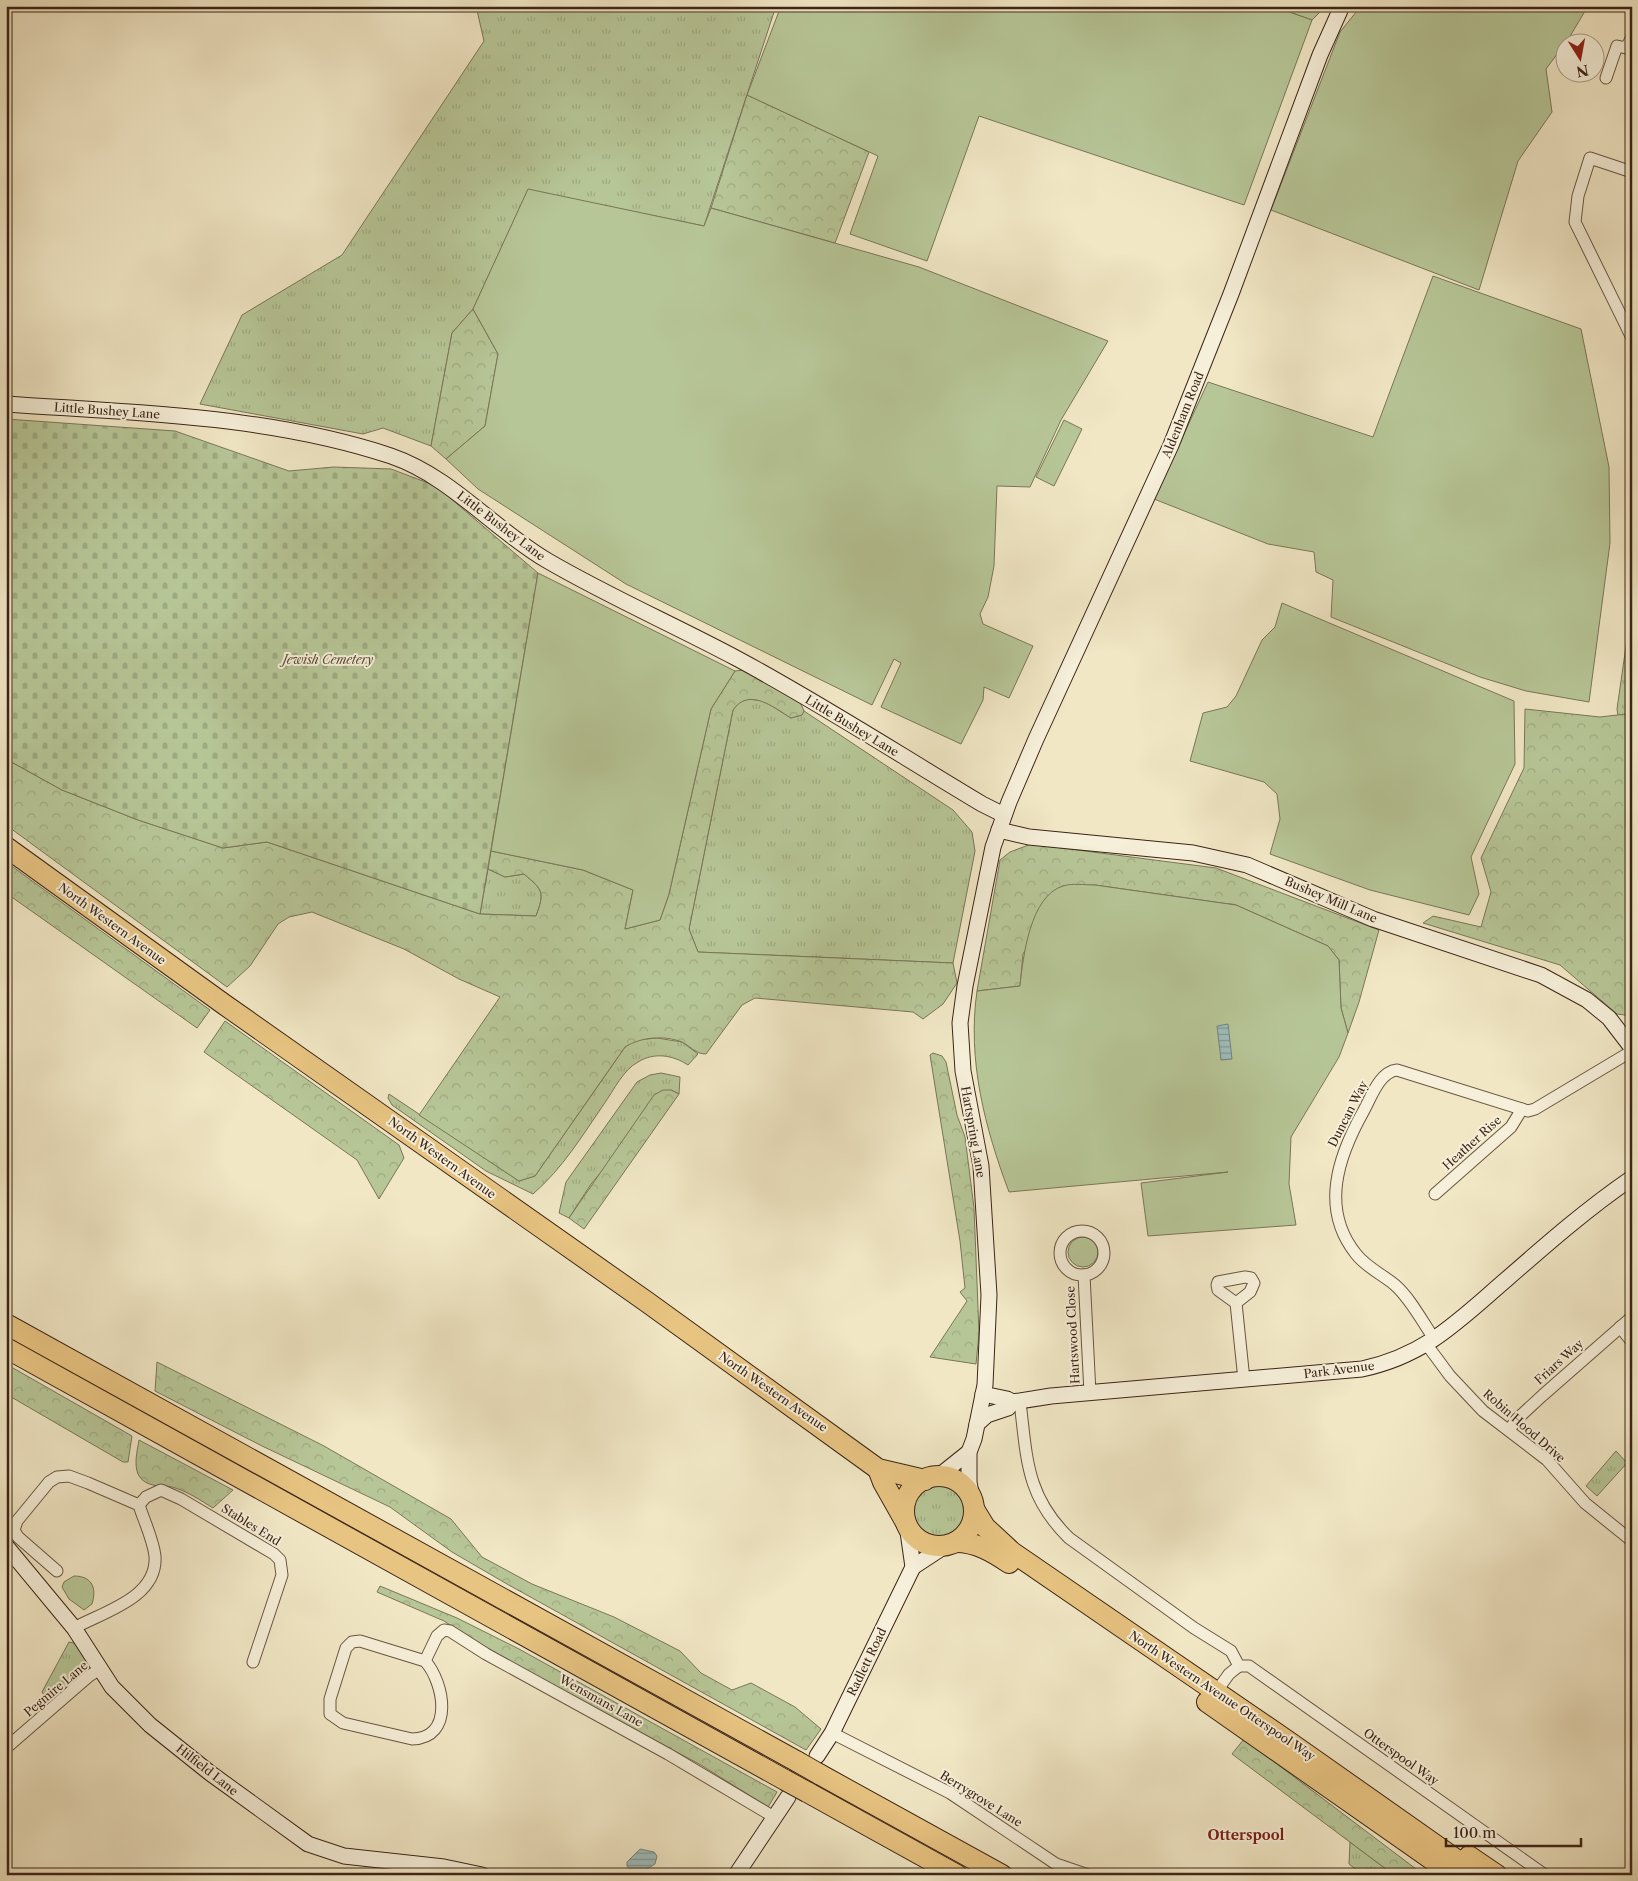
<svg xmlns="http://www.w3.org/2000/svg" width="1638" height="1881" viewBox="0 0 1638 1881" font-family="'Libre Caslon Text',serif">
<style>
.grass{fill:url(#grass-tufts);stroke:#7a7657}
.forest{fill:url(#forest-crowns);stroke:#7a7657}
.cemetery{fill:url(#cemetery-stones);stroke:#7a7657}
.park{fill:#b7c697;stroke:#7a7657}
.water{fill:url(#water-rules);stroke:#77817b}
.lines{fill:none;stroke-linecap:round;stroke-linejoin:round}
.street-casing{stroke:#695642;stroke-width:13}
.secondary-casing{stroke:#3c2517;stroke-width:17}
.highway-casing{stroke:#3c2517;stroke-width:22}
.street{stroke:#f6efd9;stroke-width:11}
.secondary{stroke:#f6efd9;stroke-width:15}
.highway{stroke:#e8c482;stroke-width:20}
.highway-bridge-casing{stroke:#3c2517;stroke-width:22;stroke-linecap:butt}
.highway-bridge{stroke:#e8c482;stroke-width:20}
.labels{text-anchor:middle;stroke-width:4;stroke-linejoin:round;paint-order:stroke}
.street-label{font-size:12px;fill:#3c2517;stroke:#f6efd9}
.park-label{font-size:12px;font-style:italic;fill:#5b4d37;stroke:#f6efd9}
.neighbourhood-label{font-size:14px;font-weight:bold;fill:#7a1f14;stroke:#f6efd9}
</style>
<defs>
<pattern id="grass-tufts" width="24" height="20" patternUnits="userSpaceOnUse" patternTransform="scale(1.25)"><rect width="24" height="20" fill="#b7c697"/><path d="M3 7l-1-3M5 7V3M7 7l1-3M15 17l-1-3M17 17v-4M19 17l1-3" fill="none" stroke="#9eaa81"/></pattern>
<pattern id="forest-crowns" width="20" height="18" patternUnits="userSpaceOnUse" patternTransform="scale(1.25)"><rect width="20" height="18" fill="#b7c697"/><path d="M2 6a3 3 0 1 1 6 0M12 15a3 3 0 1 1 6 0" fill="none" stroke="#9eaa81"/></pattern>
<pattern id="cemetery-stones" width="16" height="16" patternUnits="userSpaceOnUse" patternTransform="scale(1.25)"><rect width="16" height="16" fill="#b7c697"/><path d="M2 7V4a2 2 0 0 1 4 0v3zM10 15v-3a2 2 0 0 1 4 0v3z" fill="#9eaa81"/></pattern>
<pattern id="water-rules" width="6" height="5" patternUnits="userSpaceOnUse" patternTransform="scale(1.25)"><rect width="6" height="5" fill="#9ebebd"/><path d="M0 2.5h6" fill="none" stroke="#829a99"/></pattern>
</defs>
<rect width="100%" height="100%" fill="#f1e7c5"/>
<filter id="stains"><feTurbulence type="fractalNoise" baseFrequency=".004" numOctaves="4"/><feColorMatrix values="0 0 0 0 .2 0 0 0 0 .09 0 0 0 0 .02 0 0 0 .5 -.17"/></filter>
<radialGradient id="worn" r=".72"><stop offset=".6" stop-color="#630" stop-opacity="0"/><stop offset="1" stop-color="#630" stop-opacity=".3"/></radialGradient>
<g class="grass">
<polygon points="476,6 776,6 704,226 528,190 473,309 452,333 431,446 383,428 363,434 200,404 242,315 342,255 484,41"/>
<polygon points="1632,604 1632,804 1617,709"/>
<polygon points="748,699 764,701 791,718 802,715 804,711 953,810 972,832 975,851 953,963 698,952 689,929 733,710 738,703"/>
<path d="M488,869L505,877L524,874C543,890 545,892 536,916L480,914Z"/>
<path d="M657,1038L682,1042L698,1054L688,1065C673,1055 654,1052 638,1062C623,1070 614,1090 604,1104C582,1136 563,1168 533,1194L486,1171L392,1105L388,1098L389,1094L519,1181L535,1176L625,1047L636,1040Z"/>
<polygon points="661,1073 680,1077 679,1094 671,1090 591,1184 569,1218 559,1213 566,1182 637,1082 650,1075"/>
<polygon points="1616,1451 1627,1463 1597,1496 1586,1486"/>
<circle cx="939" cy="1511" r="27"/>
<polygon points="69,1642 78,1644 90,1662 89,1670 52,1702 47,1700 42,1692"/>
<polygon points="1350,1842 1394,1875 1363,1875 1349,1864"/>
</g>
<g class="forest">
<polygon points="1272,6 1326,6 1312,20"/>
<polygon points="747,95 869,152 835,243 711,208"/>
<polygon points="473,309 498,354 485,426 446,459 431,446 452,333"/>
<path d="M743,670L800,702L804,711L802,715L791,718C773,707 749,687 733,710L689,929L698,952L953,963L957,983L943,1004L923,1019L913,1012L755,998L742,1005L706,1054C695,1054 692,1047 682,1042C664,1035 641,1037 625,1047L535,1176L519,1181L419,1115L500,997L459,979L404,949L312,912L289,917L278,924L250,966L227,987L6,825V759L62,790L138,820L223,848L267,842L480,914L536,916C545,892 543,890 524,874L505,877L488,869L491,851L583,870L633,890L625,929L660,920L669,894L711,709L735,671Z"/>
<polygon points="1525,709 1600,717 1626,714 1626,827 1632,839 1632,1016 1617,1014 1560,965 1423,923 1433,916 1481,927 1491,892 1481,858 1524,768"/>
<polygon points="1031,844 1216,868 1379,930 1359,1002 1348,1033 1341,1008 1339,960 1328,946 1236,905 1095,885 1062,886 1023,954 1020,986 977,991 1000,860 1010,852"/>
<polygon points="6,862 210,1010 197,1028 6,893"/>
<polygon points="225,1021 399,1145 404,1158 379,1199 357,1160 204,1052"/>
<polygon points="933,1053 942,1056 946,1062 957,1115 965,1137 974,1208 979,1333 976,1364 930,1357 967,1301 960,1292 965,1288 960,1241 930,1055"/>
<polygon points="663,1090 671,1090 679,1094 584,1229 569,1218 654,1095"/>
<polygon points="157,1362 324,1446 451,1519 482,1557 532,1584 614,1617 680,1651 701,1673 732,1690 751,1683 795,1707 821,1729 806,1750 507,1584 452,1552 390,1507 260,1445 155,1391"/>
<polygon points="6,1364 132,1436 128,1462 123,1462 6,1394"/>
<path d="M139,1440L233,1490L213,1508C200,1500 187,1491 172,1487C166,1485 159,1487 153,1485C130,1480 136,1457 139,1440Z"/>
<polygon points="380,1586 457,1618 519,1649 777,1792 768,1807 701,1765 502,1659 444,1621 377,1592"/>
<polygon points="1244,1739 1424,1875 1394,1875 1232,1754"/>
</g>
<polygon class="cemetery" points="6,419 175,431 289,471 334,467 391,469 436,486 538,573 480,914 267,842 223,848 138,820 62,790 6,759"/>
<g class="park">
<polygon points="781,6 1272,6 1312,20 1244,205 979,116 927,261 850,234 878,156 747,95"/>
<polygon points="1361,6 1588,6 1569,38 1546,69 1552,112 1518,161 1479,290 1271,210 1340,32"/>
<polygon points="528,189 704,226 711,208 919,267 1108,341 1061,420 1030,487 997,486 994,566 988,597 980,614 983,624 1033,646 1009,698 984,687 983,700 961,744 881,707 901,663 894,659 872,705 626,584 478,489 446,459 485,426 498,354 473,309"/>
<polygon points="1433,276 1581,329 1609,467 1610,543 1589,702 1526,691 1480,677 1331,617 1333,580 1316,572 1314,552 1268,544 1154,499 1208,382 1373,437"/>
<polygon points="1064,420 1082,429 1054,486 1036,477"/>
<polygon points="538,573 735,671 711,709 669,894 660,920 625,929 633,890 583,870 491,851"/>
<polygon points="1282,603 1514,701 1515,764 1471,857 1479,894 1469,915 1370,890 1270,854 1280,819 1277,794 1264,782 1190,761 1203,713 1227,707 1236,696 1262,640 1275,627"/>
<path d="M1095,885L1236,905L1328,946L1339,960L1341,1008L1348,1033L1339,1057L1291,1137L1289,1184L1296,1225L1148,1236L1141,1183L1228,1172L1009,1192C985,1128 967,1060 977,991L1020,986C1023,957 1030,896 1063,886C1072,883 1085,885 1095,885Z"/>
<circle cx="1083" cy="1252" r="15"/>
<path d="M74,1576C92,1576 97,1588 92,1604L84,1610L69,1599L62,1587L64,1582Z"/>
</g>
<g class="water">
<polygon points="1228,1024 1232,1059 1221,1060 1217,1026"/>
<path d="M640,1849L654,1852L657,1856L655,1864C646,1870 635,1876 627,1866V1862Z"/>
</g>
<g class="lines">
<g class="street-casing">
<g id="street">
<polyline points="1606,78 1617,46 1626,48 1632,37"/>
<polyline points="1632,172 1590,158 1578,196 1575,222 1632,338"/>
<polyline points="1435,1194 1511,1127 1522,1109"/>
<circle cx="1082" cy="1253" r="22"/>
<polyline points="1084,1275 1090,1393"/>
<polygon points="1245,1277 1251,1278 1254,1283 1250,1292 1236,1303 1218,1290 1217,1285 1218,1282"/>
<polyline points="1236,1303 1244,1380"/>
<polyline points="1620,1327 1632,1342"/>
<path d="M1435,1340C1423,1323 1411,1299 1395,1285C1382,1274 1367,1268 1356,1254C1320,1209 1338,1157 1363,1112C1371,1098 1379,1072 1397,1070L1528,1111L1535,1109L1632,1051"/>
<polyline points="1427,1345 1450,1376 1483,1411 1547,1460 1585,1503 1632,1541"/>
<path d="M1020,1402C1027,1459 1026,1496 1069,1538L1194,1628L1231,1651L1239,1666H1249L1545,1875"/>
<polyline points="1509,1430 1517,1419 1543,1395 1632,1317"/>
<polyline points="139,1505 146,1497 161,1490 181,1499 274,1554 280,1560 282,1575 253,1662"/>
<path d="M57,1571L18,1537L14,1530L17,1521L49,1482L57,1477L69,1476L88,1483L139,1505C144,1521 153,1539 155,1556C158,1598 103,1612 74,1628"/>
<path d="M360,1641L425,1661C444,1682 455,1738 412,1739L343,1723L330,1714V1699L346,1648L352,1642Z"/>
<polyline points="425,1661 437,1636 444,1630 450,1631 486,1654 668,1754 774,1817"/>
<polyline points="1216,1692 1229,1674 1239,1666"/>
<polyline points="832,1733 950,1793 1056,1864 1088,1875"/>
<polyline points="6,1748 89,1676 100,1669"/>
</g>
</g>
<g class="secondary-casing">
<g id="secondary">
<path d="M6,404C135,413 267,415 391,456C452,477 493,529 548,561C608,596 674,625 736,658C820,703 900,755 982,804L1004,815"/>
<polyline points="999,830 1029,837 1193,853 1247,865 1373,919 1541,975 1587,1000 1609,1018 1632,1048"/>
<path d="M983,1394L1007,1399L1013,1402L1051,1396L1362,1369C1427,1355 1459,1320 1508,1278C1548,1243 1588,1208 1632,1178"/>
<polyline points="977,1424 987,1415 1008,1408 1013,1402"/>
<polyline points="939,1476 969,1452"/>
<polyline points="972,1499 969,1482 969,1452 974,1439 985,1385 989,1295 981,1166 963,1071 960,1023 965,986 993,847 1009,802 1036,739 1171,445 1231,294 1320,55 1342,6"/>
<polyline points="6,1546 74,1628 112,1687 150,1725 210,1773 308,1844 344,1856 444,1867 482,1875"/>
<polyline points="913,1567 945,1546"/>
<polyline points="817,1756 832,1733 913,1567 907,1525"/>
<polyline points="736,1875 788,1797"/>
</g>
</g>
<g class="highway-casing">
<g id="highway">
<polyline points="6,847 225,1005 647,1302 878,1469 925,1480"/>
<polyline points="6,1324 798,1762"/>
<polyline points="6,1348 785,1780"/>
<polyline points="878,1469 883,1482 905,1521"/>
<circle cx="939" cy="1511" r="35"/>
<polyline points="974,1509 985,1527 1012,1552 1292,1744 1478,1875"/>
<path d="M956,1542C976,1542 993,1552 1009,1563"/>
<polyline points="1207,1702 1454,1875"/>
<polyline points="819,1774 1002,1875"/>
<polyline points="807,1792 957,1875"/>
<polyline points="1469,1856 1497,1875"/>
</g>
</g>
<use href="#street" class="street"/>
<use href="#secondary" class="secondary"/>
<use href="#highway" class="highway"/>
<g class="highway-bridge-casing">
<g id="highway-bridge">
<polyline points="798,1762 819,1774"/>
<polyline points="785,1780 807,1792"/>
</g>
</g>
<use href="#highway-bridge" class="highway-bridge"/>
</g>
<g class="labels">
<g class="street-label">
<text transform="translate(107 411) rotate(4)" y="4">Little Bushey Lane</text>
<text transform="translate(1183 415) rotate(-68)" y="4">Aldenham Road</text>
<text transform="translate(501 526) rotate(37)" y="4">Little Bushey Lane</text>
<text transform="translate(852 726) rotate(31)" y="4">Little Bushey Lane</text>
<text transform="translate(1331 900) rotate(23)" y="4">Bushey Mill Lane</text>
<text transform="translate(112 924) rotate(36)" y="4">North Western Avenue</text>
<text transform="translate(1348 1114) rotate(-63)" y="4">Duncan Way</text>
<text transform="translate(973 1132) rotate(80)" y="4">Hartspring Lane</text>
<text transform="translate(1472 1143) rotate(-42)" y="4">Heather Rise</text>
<text transform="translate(442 1158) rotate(36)" y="4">North Western Avenue</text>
<text transform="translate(1073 1335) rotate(-93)" y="4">Hartswood Close</text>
<text transform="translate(1559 1362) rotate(-42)" y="4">Friars Way</text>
<text transform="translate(1339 1370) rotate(-7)" y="4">Park Avenue</text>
<text transform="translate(773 1392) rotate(35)" y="4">North Western Avenue</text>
<text transform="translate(1524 1426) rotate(41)" y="4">Robin Hood Drive</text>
<text transform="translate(251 1525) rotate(32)" y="4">Stables End</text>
<text transform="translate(867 1662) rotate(-64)" y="4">Radlett Road</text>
<text transform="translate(56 1689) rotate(-40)" y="4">Pegmire Lane</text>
<text transform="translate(1222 1696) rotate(34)" y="4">North Western Avenue Otterspool Way</text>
<text transform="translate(601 1701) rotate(29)" y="4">Wensmans Lane</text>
<text transform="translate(1401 1757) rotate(35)" y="4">Otterspool Way</text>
<text transform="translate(207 1770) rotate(38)" y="4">Hilfield Lane</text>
<text transform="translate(981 1799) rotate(32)" y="4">Berrygrove Lane</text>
</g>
<g class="park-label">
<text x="328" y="664">Jewish Cemetery</text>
</g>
<g class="neighbourhood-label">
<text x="1246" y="1840">Otterspool</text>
</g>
</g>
<rect width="1638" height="1881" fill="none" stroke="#f1e7c5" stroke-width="25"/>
<rect x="8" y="8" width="1623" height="1866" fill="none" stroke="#3c2517" stroke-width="2.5"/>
<rect x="12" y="12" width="1613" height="1856" fill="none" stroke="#3c2517"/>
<g transform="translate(1580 58) rotate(169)"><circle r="24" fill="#f6efd9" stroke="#ac9e8b"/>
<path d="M0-4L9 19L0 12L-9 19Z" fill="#8f2418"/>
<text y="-8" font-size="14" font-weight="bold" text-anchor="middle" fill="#3c2517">N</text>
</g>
<path d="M1446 1838v8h135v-8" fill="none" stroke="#3c2517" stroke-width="2.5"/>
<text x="1453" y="1838" font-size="15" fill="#3c2517" stroke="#f6efd9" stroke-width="4" paint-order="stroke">100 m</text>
<rect width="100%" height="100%" filter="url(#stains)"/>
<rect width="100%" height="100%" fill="url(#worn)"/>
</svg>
